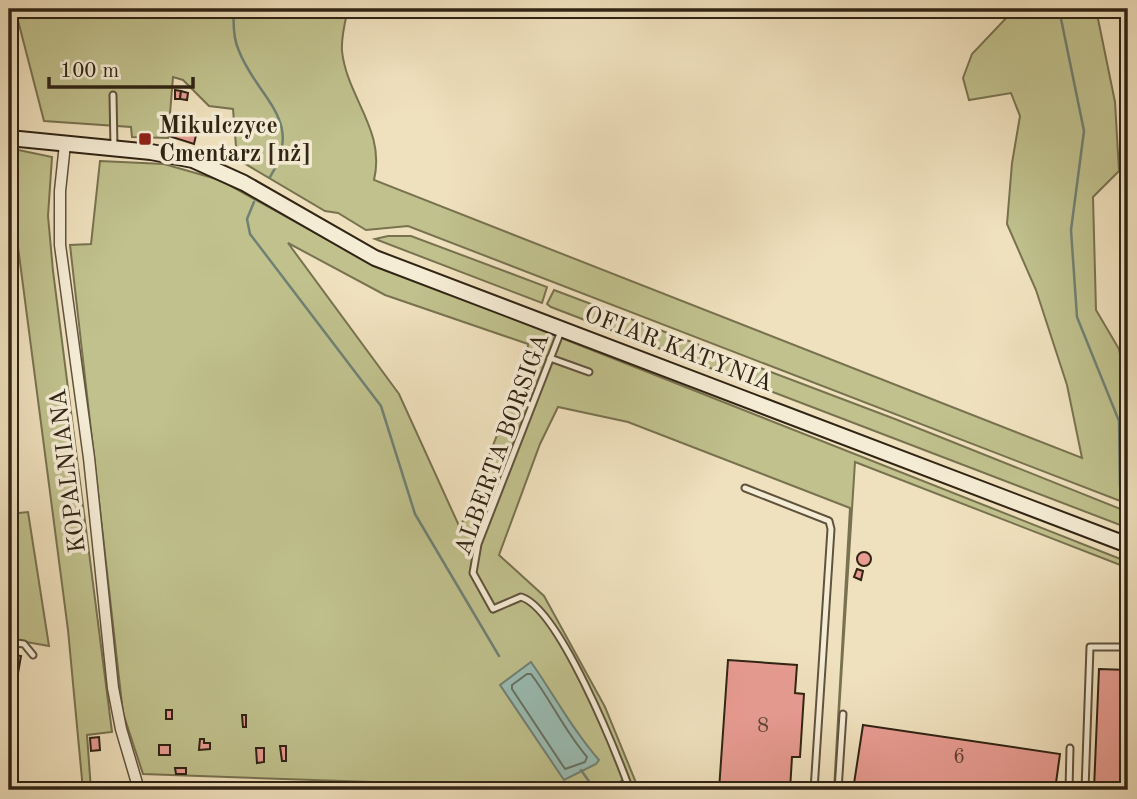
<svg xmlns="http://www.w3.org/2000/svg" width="1137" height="799" viewBox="0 0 1137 799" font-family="'Old Standard TT',serif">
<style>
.green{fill:#c0c18d;stroke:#787250;stroke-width:2;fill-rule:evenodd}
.water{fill:#9abdb4;stroke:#708074;stroke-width:2}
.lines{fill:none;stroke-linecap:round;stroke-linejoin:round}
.shore{stroke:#657064;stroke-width:2}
.stream{stroke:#708074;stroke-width:2.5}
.building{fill:#e89c92;stroke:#302414;stroke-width:2}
.lane-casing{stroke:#60533e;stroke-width:9}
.street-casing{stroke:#60533e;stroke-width:13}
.secondary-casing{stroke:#302414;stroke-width:18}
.lane{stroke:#f5ecd5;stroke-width:5}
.street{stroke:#f5ecd5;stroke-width:10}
.secondary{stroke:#f5ecd5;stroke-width:14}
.poi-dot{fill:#8f2418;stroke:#f5ecd5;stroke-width:2.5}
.labels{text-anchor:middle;stroke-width:7;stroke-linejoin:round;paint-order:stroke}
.number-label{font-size:21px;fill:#5e4234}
.poi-label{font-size:24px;font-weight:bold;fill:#302414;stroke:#f5ecd5;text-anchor:start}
.street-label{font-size:24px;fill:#302414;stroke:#f5ecd5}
</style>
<rect width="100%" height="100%" fill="#f0e1be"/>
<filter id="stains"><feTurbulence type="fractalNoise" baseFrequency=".00286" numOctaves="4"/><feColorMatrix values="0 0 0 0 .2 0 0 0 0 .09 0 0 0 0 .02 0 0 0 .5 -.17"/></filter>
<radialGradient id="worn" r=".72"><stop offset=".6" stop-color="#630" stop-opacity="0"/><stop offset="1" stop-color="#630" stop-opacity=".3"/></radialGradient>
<g class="green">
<path d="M15,9H348C345,22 341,37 342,51C347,98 386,130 374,180L1082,458L1067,385L1036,290L1007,224L1012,163L1020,116L1011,93L969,100L963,78L972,54L1011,13L1010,9H1096L1115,102L1119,171L1093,197L1096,310L1119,349L1125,376L1128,504L408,226L366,230L338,213L325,211L237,159L233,109L209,106L183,80L173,77L168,138L132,137L131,127L44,121Z"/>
<polygon points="9,148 52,157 48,216 53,271 112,732 87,735 91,790 83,790 68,630 9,178"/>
<path d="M100,161L164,164L220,180L364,260L1128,562V568L855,462L834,790L850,508L628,422L558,407L540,444L499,555L544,596L605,707L639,790H374L372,782L143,774L123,713L70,245L91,244ZM288,243L385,295L528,344L527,360L460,528L399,394Z"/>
<polygon points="388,236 411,236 547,287 542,303 375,239"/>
<polygon points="554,290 895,419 1128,512 1128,528 551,307 547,304"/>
<polygon points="28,512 49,646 9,639 9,514"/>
</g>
<path class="water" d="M531,662C555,696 571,728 599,760L596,764L564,780L500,685Z"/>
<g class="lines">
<path class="shore" d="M527,674H531C552,702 564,730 587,757L585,762L565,769L512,689V685Z"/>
<g class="stream">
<path d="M234,9C233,23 233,38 239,51C257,98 306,120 270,177"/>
<polyline points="1059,9 1084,131 1071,230 1077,317 1119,421 1120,486"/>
<polyline points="254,202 247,219 250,234 381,406 415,514 499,656"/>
<polyline points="581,770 595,790"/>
</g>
</g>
<g class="building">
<polygon points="175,90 181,91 180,99 175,99"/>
<polygon points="181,91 188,93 187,100 180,99"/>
<polygon points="187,117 192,118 190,127 185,126"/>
<polygon points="171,124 197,131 194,144 169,136"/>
<circle cx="864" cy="559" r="7"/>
<polygon points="857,569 863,571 861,580 854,577"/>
<polygon points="9,654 21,656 17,679 9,678"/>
<polygon points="728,660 797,665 795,693 804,694 800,757 792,757 790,790 719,790"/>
<polygon points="1099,669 1128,670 1128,790 1094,789"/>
<polygon points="9,678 17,679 13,704 9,703"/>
<polygon points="9,703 13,704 9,728"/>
<rect x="166" y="710" width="6" height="9"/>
<polygon points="242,715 246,715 246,727 243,727"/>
<polygon points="863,725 1060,754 1055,790 853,790"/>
<polygon points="9,728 13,729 9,754"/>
<polygon points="99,737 100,750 91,751 90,738"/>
<polygon points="200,739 204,739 204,743 210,743 210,749 199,750"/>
<rect x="159" y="745" width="11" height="10"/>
<polygon points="280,746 286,746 286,761 282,761"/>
<polygon points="256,748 264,748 264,762 257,763"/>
<polygon points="175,768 186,768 186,774 176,774"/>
</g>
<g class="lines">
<g class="lane-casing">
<g id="lane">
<polyline points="113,95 114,148"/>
<path d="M561,331L478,544L473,573L493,609L521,597C559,608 616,752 630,790"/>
<polyline points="550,358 589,372"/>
<polyline points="512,397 531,405"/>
<polyline points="745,488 829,521 831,529 814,790"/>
<polyline points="9,642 24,644 33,655"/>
<polyline points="615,789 627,782"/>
<polyline points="838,790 843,714"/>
<polyline points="1069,790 1070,748"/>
<polyline points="1085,790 1090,647 1128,647"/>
</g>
</g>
<g class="street-casing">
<polyline id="street" points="65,144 60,191 60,245 89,458 113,688 121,729 139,790"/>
</g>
<g class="secondary-casing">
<polyline id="secondary" points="9,138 151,152 193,160 244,183 375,258 1128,545"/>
</g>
<use href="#lane" class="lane"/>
<use href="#street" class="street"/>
<use href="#secondary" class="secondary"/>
</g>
<rect class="poi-dot" x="138" y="132" width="14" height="14" rx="3.5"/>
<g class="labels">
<g class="number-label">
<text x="763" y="732">8</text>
<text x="959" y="763">6</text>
</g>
<g class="poi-label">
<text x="159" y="133">Mikulczyce<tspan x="159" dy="28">Cmentarz [nż]</tspan></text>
</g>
<g class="street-label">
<text transform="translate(679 348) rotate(21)" y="8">OFIAR KATYNIA</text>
<text transform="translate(501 444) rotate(-70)" y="8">ALBERTA BORSIGA</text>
<text transform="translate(67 471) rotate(-97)" y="8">KOPALNIANA</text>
</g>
</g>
<rect width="1137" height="799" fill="none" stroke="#f0e1be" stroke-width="35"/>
<rect x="10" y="10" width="1116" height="778" fill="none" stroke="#302414" stroke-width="3.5"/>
<rect x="18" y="18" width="1102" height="764" fill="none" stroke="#302414" stroke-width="2"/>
<path d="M49 77v10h144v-10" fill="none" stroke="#302414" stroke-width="3.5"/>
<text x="60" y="77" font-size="21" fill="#302414" stroke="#f5ecd5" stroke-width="5" paint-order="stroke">100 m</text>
<rect width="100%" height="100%" filter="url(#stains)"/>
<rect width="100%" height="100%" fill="url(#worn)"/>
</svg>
